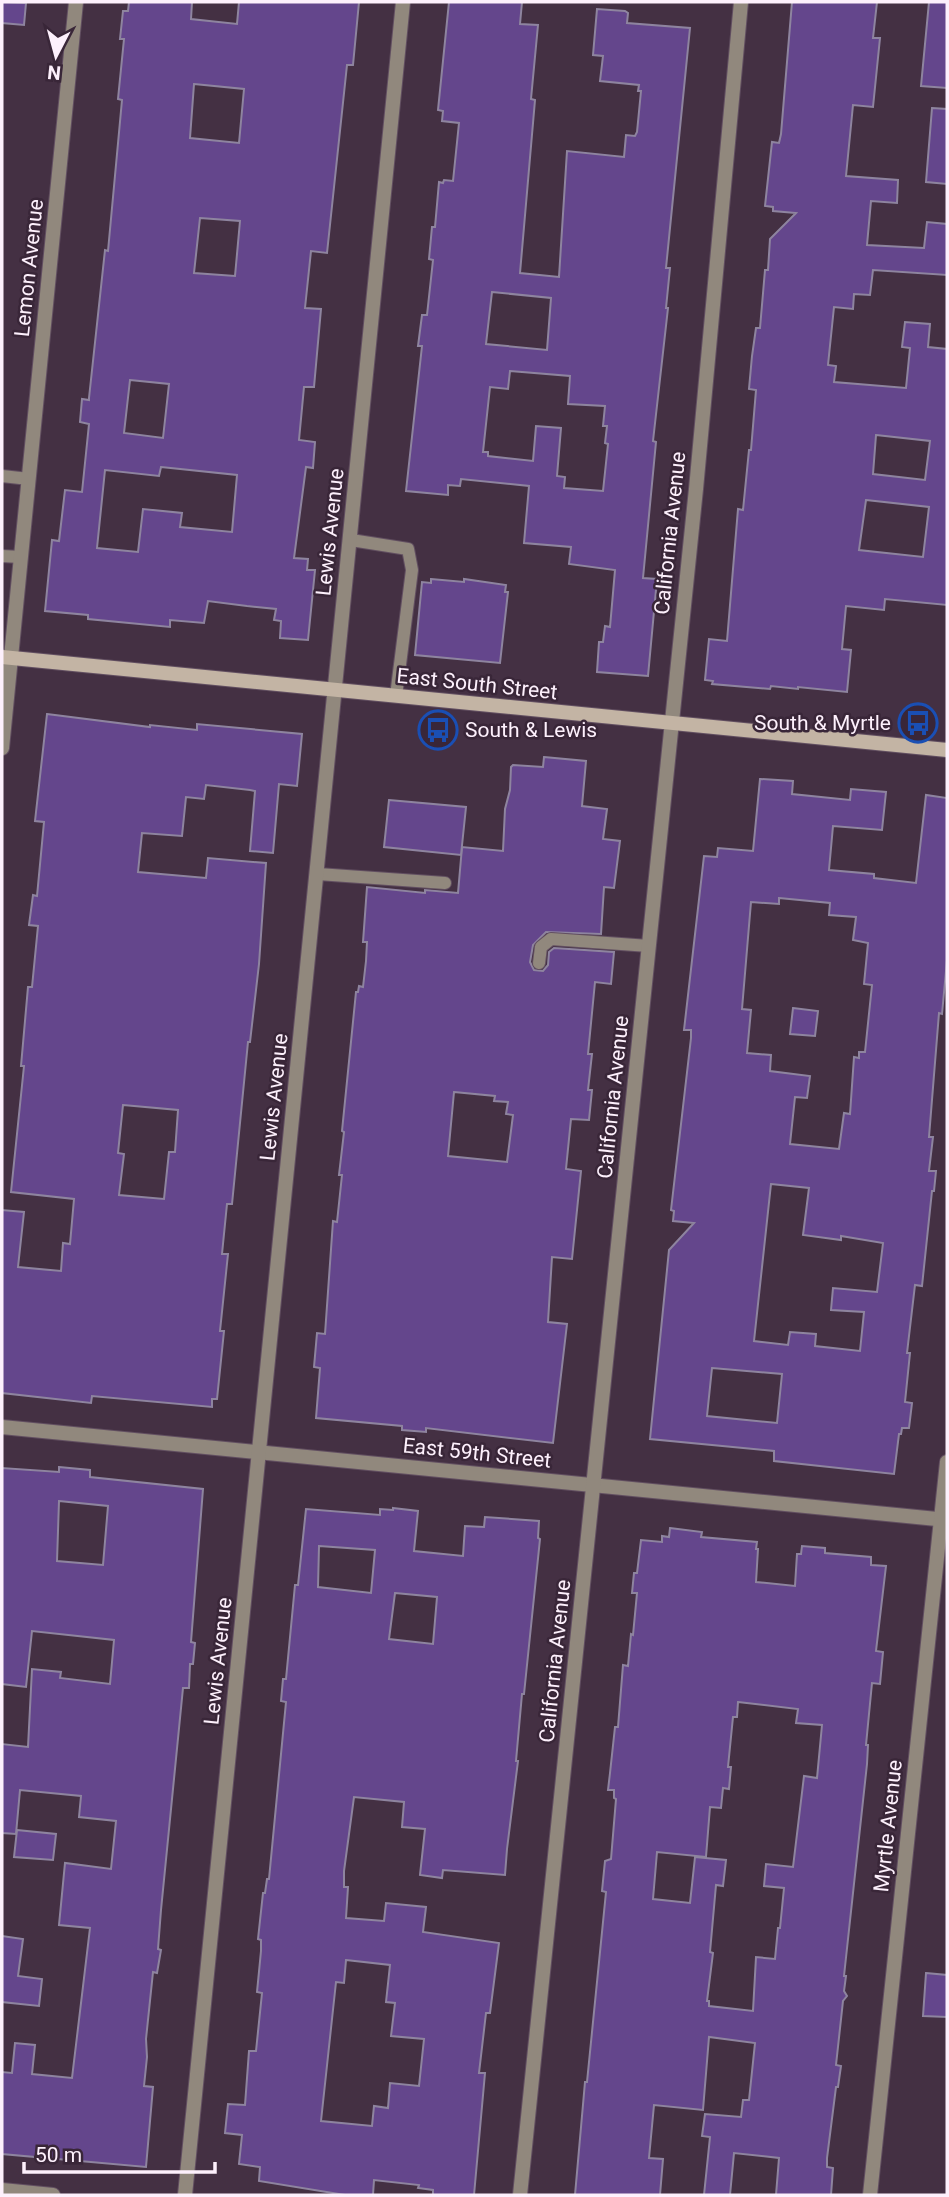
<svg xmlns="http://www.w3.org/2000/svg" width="949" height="2197" viewBox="0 0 949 2197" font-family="Roboto,sans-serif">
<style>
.building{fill:#64468c;stroke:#8e849f;stroke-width:2;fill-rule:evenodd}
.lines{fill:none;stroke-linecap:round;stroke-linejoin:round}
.service-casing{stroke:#624f61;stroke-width:14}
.minor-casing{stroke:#624f61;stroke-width:16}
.secondary-casing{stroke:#624f61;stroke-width:16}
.service{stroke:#91887d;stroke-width:12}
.minor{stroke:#91887d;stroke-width:14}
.secondary{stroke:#c3b4a4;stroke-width:14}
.labels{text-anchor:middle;stroke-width:5;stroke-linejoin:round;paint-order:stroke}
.street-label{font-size:21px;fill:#fdf0fc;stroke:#392638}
.poi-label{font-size:21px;fill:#fdf0fc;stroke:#392638;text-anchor:end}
</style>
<rect width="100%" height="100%" fill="#443043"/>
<g class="building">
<polygon points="2,2 26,3 24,25 2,23"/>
<path d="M129,2H192L191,19L237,24L239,2H359L353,65H347L327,253L311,251L305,308L321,309L314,387H304L299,440L315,442L313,468L306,467L294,558L308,559L307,570H315L308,640L280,638L281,621L274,620L276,609L247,606L208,601L204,623L170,620V627L88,619V615L45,611L52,540L59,541L65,490L82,492L89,424L80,422L82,399L89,400V398L105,250L108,251L122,100L118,99L124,39H120L123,11H128ZM194,84L244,89L239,143L190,138ZM200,218L240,221L235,276L194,273ZM130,380L169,384L163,438L124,433ZM161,467L237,475L232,532L180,527L182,513L143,509L138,552L97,548L105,470L159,476Z"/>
<path d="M449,2H522L520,24L538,25L531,99L535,100L520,273L559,277L567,151L624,157L626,135L635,136L637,132L641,91H638L639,85L600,81L603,56L593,55L597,9L625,11L628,13L627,23L690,28L666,268H670L666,308H668L653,441L656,442L643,578L657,579L648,676L597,672L599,642H603L605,626L610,627L615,570L569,564L571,547L524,543L529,486L461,479L460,486L448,485V495L406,491L422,346H418L422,315H427L433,260L429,259L432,227H435L439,182L443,183L444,180L453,181L459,123L442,121L443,111L438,110ZM492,292L551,298L547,350L486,344ZM510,371L570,376L568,404L605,406L603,426H607L605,443L608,444L603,491L564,488L565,477L557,476L561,428L536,426L533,461L488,456V452H483L490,387L508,389Z"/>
<path d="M792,2H877L873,38H880L873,107L853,105L846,176L898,180L897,203L871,201L867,245L924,248L927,222L947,224V275L873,270L870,295L854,294L853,309L834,307L828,365L836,366L834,382L906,388L910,348L902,347L905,322L930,324L928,347L947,349V605L885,599L884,610L846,606L842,649L851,650L847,692L798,687V689L771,686L770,689L712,684L713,681L705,680L709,639L727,641L738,509L743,510L749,450H751L756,390L749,389L752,356L756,328H760L765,270H768L770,239L796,213L773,211V207L765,206L772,142L779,143L781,134ZM876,435L930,441L925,480L873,474ZM866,500L929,507L923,557L859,550Z"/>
<polygon points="929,2 947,2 947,88 921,86"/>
<polygon points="932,108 947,109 947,184 926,182"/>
<polygon points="431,579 464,582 464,579 506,585 505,592 508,592 500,663 415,655 422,582 431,583"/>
<path d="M47,714L150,727V725L197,730V724L302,734L297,786L279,784L273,853L250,851L255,791L250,790L206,785L204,799L186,797L182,836L142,833L138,872L206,878L208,858L266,863L259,964L250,1042H248L232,1204H227L222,1254H228L220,1331H224L217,1399H212V1407L92,1396L91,1403L2,1393V1210L24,1212L18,1267L61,1271L63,1243L70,1244L74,1199L11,1192L24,1066H21L28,987H32L38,926L29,925L33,895L37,896L44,822L35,821ZM123,1105L178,1110L175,1152H169L164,1199L119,1195L124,1154L118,1153Z"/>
<path d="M544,757L586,761L582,806L607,809L603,839L620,841L614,888L604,887L601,934L546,932L533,945L530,962L534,970L543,971L548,965L549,952L554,948L614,952L611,984L595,982L588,1054H592L588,1090H592L589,1120L571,1119L566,1169L581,1171L572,1259L552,1257L548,1322L567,1324L553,1443L426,1428V1432L402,1430V1426L316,1418L320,1368L314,1367L317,1333L325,1334L333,1221L337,1222L342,1175H339L344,1132L342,1131L356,992H358L359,986L363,987L366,961L367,942H363L367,887L425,893V890L458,893L462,847L503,851L505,809L510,790L511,767L513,765L543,767ZM454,1092L495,1096L494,1101L508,1102L506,1114L513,1115L507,1162L448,1156Z"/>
<path d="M760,779L793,781L792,794L850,800L851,789L886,792L882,830L833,826L829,870L874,874V878L916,883L926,795L947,798V960L942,1014L939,1013L929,1137H933L929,1171H936L934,1191H932L922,1286L915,1285L907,1353H910L905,1402L912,1403L909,1428H902L901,1434H899L894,1474L774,1461V1451L650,1439L669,1250L694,1223L673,1221L674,1211L671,1210L691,1038V1030H684L704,856L717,857L718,848L753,851ZM779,898L830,903L829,915L856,917L853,940L868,943L864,984L872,985L865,1052H859V1058L854,1057L850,1114L844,1113L839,1149L790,1144L795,1097L807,1098L810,1076L770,1071L771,1055L747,1053L751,1010L742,1009L751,902L779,904ZM771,1184L809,1188L803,1235L841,1240V1236L883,1243L877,1292L833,1288L831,1310L864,1312L860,1351L815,1346L816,1334L790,1332L788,1345L754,1341ZM712,1368L782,1374L777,1423L707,1416Z"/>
<polygon points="389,800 466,807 461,855 384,847"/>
<polygon points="793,1008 818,1011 815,1036 790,1034"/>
<path d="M59,1467L90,1470V1477L203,1489L191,1642L195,1643L193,1664H190L189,1688H183L161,1910L158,1949L161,1950L157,1973L153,1972L146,2039L147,2057L144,2086L153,2087L146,2167L2,2154V2072L12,2073L15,2043L35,2045L32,2074L72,2078L90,1928L59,1925L65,1863L111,1869L116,1821L79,1817L81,1796L20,1790L16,1834L2,1833V1744L28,1747L32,1669L61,1672L60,1678L110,1684L114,1640L32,1631L26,1687L2,1684V1468L59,1472ZM59,1501L108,1506L103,1565L57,1561Z"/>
<path d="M393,1508L418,1511L414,1551L463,1556L465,1526L484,1527L485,1517L539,1521L538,1538L540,1539L524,1694H522L516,1761H518L507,1849L505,1875L443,1870L442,1878L420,1875L425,1829L402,1827L404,1802L354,1797L344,1871V1887H348L346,1918L384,1921L386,1903L426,1907L423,1932L499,1943L490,2013H486L479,2073H485L474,2195H433V2190L418,2188L419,2185L374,2180L373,2195H345L259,2181L260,2167L239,2164L242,2135L225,2133L228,2104L245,2105L249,2051H256L262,1993L257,1992L261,1951V1940L258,1939L263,1893H265L267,1879H269L286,1702L281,1701L283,1679H286L295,1585H298L306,1509L380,1515V1509L393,1510ZM319,1546L375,1550L371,1593L318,1587ZM395,1593L437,1597L433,1644L389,1639ZM346,1960L390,1965L386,2002L395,2003L391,2036L424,2039L419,2086L390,2083L388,2108L374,2106L372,2126L321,2121L336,1982L344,1983Z"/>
<path d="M670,1528L702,1532L701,1537L757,1542L756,1549H758L756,1582L795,1586L797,1554H801L802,1546L825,1548V1553L871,1557V1565L886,1566L876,1651L883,1652L880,1684L872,1683L866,1745H868L867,1764L844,1976H846L844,1991L847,1996L843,2001L836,2065L841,2066L838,2087H836L827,2158V2167L833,2168L831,2195H776L779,2158L734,2153L730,2195H704L710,2137L702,2136L705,2114L741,2117L743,2100H749L755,2043L709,2037L703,2110L654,2105L649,2158L663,2159L660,2195H575L585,2082H587L606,1892L602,1891L605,1861L611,1859L616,1799L614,1798V1790H608L610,1773L615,1727H618L623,1665L628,1666L631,1634L633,1635L637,1593H632L634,1573H637L641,1540L662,1542V1536L669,1537ZM738,1702L798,1709L796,1723L822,1725L817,1778L804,1776L793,1867L766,1864L764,1886L784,1888L780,1928H778L775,1959L756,1957L753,2011L709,2006V2001H707L713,1953L710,1952L716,1885L723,1886L726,1860L695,1857L690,1903L653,1899L657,1852L706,1857L710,1807L721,1808L723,1788L729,1789L731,1767H728L733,1717H737Z"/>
<polygon points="17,1830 56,1834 53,1860 14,1857"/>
<polygon points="2,1936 23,1939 18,1976 42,1979 39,2006 2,2002"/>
<polygon points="926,1973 947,1975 947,2017 923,2016"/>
</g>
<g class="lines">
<g class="service-casing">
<g id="service">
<polyline points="2,476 29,479"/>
<polyline points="351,540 408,549 412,570 396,696"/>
<polyline points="2,556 20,557"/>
<polyline points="318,874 445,883"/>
<polyline points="539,963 541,947 551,939 649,946"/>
</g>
</g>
<g class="minor-casing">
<g id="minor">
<polyline points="2,748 76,2"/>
<polyline points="2,1427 947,1520"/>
<polyline points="2,2190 53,2195"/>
<polyline points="185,2195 403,2"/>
<polyline points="520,2195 696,489 741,2"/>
<polyline points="870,2195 947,1462"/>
</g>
</g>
<g class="secondary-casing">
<polyline id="secondary" points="2,657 947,750"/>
</g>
<use href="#service" class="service"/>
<use href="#minor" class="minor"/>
<use href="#secondary" class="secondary"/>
</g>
<defs>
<g id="bus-ring" transform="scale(2.0125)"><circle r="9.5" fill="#392638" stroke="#1a4fb4" stroke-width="1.5"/><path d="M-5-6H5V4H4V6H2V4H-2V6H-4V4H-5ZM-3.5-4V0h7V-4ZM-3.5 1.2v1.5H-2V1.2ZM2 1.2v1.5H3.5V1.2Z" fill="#1a4fb4"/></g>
</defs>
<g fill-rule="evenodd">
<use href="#bus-ring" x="918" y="723"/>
<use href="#bus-ring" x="438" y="730"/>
</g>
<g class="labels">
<g class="street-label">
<text transform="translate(29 268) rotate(-84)" y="7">Lemon Avenue</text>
<text transform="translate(330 532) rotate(-84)" y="7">Lewis Avenue</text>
<text transform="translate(670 533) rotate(-84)" y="7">California Avenue</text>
<text transform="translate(477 684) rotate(6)" y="7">East South Street</text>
<text transform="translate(274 1097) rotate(-84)" y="7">Lewis Avenue</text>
<text transform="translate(613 1097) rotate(-84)" y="7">California Avenue</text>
<text transform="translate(477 1453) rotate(6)" y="7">East 59th Street</text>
<text transform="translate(218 1661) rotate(-84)" y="7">Lewis Avenue</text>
<text transform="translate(555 1661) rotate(-84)" y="7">California Avenue</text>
<text transform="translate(888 1826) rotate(-84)" y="7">Myrtle Avenue</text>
</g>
<g class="poi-label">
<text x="891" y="730">South &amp; Myrtle</text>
<text x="465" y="737" text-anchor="start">South &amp; Lewis</text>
</g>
</g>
<rect width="949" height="2197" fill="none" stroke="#fdf0fc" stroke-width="7"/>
<g transform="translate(56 56) rotate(186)" stroke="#392638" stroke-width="5" paint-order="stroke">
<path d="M0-5L12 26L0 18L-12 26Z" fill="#fdf0fc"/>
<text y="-10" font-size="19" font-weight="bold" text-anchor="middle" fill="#fdf0fc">N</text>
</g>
<path d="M24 2162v10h191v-10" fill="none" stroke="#fdf0fc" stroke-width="3.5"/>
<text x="35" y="2162" font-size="21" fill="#fdf0fc" stroke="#392638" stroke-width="5" paint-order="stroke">50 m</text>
</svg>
